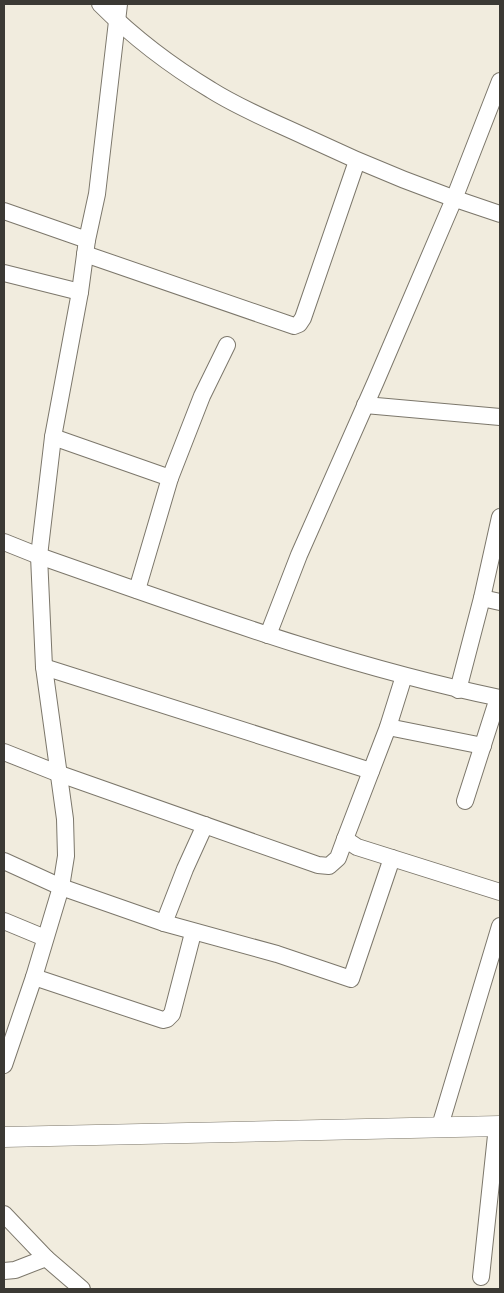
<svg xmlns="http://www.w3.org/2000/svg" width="504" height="1293" viewBox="0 0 504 1293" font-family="Lora,serif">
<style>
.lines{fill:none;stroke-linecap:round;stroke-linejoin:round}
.minor-casing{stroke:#7c776b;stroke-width:18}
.tertiary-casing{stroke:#7c776b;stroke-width:21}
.minor{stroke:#fff;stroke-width:16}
.tertiary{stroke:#fff;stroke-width:20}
</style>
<rect width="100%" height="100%" fill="#f1ecde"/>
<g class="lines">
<g class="minor-casing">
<g id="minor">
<path d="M100,4C133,37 171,66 211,90C241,109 274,122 306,137C369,167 434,193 500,214"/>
<polyline points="4,211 87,240"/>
<polyline points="85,254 294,326 299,324 303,318 357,161"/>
<polyline points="4,273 80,292"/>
<polyline points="365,405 500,417"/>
<polyline points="53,437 170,478"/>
<path d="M4,542L39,556C191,609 343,666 500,698"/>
<polyline points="137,590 170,478 202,396 227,345"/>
<polyline points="482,598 500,602"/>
<polyline points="268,635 299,555 376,381 454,199 500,81"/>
<polyline points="44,667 371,771"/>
<polyline points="458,690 482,598 500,517"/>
<polyline points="388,727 483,746"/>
<polyline points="4,752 57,773 318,865 329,866 338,858 345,839 388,727 404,676"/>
<polyline points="465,801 498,698"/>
<polyline points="345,839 357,847 500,892"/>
<polyline points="4,861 61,887 164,923 277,954 351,979 392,858"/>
<polyline points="4,921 45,938"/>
<polyline points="164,923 185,869 205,825"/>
<polyline points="34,977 163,1020 167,1019 172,1014 193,933"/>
<polyline points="4,1065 34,977 61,887 66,856 65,819 44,667 39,556 53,437 80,292 87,240 97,194 119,4"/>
<polyline points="440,1126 500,926"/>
<polyline points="4,1214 46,1258 82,1289"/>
<polyline points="4,1271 15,1270 46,1258"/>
<polyline points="481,1277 497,1126"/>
</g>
</g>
<g class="tertiary-casing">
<polyline id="tertiary" points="4,1137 500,1126"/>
</g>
<use href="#minor" class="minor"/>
<use href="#tertiary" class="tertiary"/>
</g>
<rect width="504" height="1293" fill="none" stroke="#3b3934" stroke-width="10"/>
</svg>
